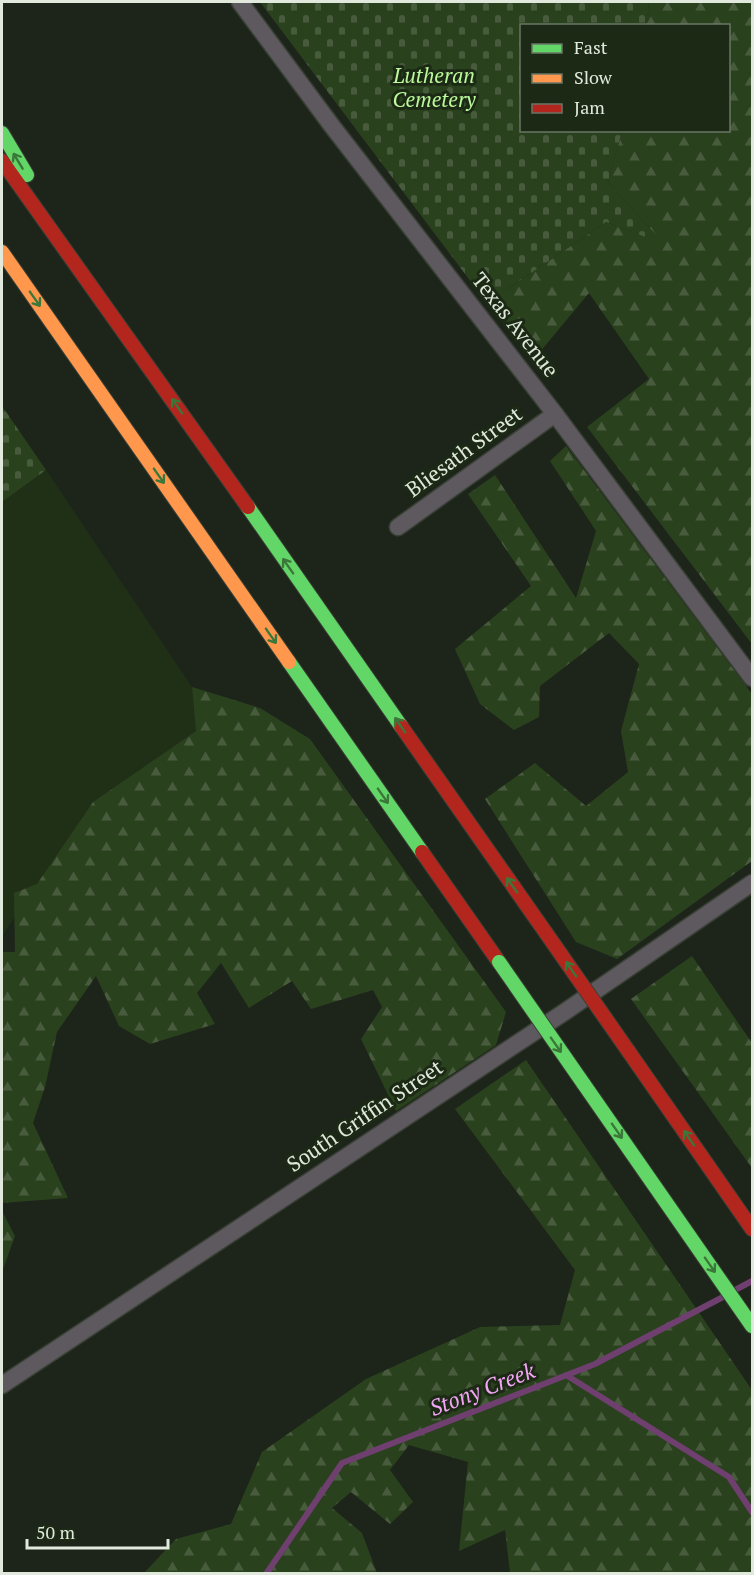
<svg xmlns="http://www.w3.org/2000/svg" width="754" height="1575" viewBox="0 0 754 1575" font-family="'PT Serif',serif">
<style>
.built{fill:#203017}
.forest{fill:url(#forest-firs)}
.cemetery{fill:url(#cemetery-stones)}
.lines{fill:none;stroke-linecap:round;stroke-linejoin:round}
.stream{stroke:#6f3f70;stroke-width:6}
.street-casing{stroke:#394036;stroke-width:19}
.fast-casing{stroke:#394036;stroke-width:16}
.slow-casing{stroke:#394036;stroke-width:16}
.jam-casing{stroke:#394036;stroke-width:16}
.street{stroke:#5e595e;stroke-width:16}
.fast{stroke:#63d668;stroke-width:14}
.slow{stroke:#ff974d;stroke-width:14}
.jam{stroke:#b3261e;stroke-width:14}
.fast-bridge-casing{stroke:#394036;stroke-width:16;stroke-linecap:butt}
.jam-bridge-casing{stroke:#394036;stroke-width:16;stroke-linecap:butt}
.fast-bridge{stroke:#63d668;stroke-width:14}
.jam-bridge{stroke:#b3261e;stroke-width:14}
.oneway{stroke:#3c773a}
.labels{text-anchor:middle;stroke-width:6;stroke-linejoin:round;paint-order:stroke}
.park-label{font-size:21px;font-style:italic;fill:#bbf99b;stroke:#1c2a15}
.street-label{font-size:21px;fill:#e0e9dc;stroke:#1c2a15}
.water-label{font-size:22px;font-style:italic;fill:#f4a6f6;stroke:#1c2a15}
</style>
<defs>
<pattern id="forest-firs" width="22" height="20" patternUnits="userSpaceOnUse" patternTransform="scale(1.5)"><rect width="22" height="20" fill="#29411d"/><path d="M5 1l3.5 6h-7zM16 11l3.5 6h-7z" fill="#485c3d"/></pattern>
<pattern id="cemetery-stones" width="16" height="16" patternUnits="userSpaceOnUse" patternTransform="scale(1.5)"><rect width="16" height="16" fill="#29411d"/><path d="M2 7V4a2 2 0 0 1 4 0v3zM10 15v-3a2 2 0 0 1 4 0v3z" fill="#485c3d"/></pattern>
</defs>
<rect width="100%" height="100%" fill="#1d251a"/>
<polygon class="built" points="46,470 192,687 196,731 93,802 2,936 2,502"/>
<g class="forest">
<polygon points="648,2 752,2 752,644 587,427 649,379 589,293 534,359 487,303 606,222 663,243 608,182 622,131 728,130 728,26 645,25 649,9"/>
<polygon points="566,446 752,694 752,861 617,959 576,942 485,799 535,763 586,806 628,772 621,731 639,664 609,633 540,686 539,717 514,730 480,704 455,649 531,586 468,494 495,475 576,598 596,531 550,461"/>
<polygon points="192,687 260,708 310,739 506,1012 496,1045 396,1111 361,1039 382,1007 373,990 311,1009 292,981 249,1008 221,963 197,993 215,1024 150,1044 119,1026 96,976 57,1032 45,1087 33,1123 68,1198 2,1203 2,952 15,952 14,893 37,884 93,802 196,731"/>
<polygon points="692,956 752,1043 752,1168 631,999"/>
<polygon points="526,1060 752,1390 752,1573 510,1573 505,1530 459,1551 468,1462 409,1445 390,1470 413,1502 390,1524 351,1492 332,1508 362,1533 377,1573 144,1573 176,1539 231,1524 262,1452 366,1379 480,1327 560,1325 575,1270 455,1109"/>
<polygon points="2,1211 15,1236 2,1272"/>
</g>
<g class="cemetery">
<polygon points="260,2 648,2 649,9 645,25 522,26 522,130 622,131 608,182 664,244 606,222 487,303"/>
<polygon points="2,406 46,470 2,502"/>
</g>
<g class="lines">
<g class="stream">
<polyline points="737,1289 752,1281"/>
<polyline points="566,1375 729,1477 752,1512"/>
<polyline points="266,1574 342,1463 595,1364 723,1297"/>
</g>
<g class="street-casing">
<g id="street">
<polyline points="240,2 332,126 555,414 752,678"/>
<polyline points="398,527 555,414"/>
<polyline points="2,1385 566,1011 752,883"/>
</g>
</g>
<g class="fast-casing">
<g id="fast">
<polyline points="2,133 27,175"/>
<polyline points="248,507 401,726"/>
<polyline points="289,662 422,852"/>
<polyline points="583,1083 752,1326"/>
</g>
</g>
<g class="slow-casing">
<polyline id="slow" points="2,252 289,662"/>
</g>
<g class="jam-casing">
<g id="jam">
<polyline points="2,161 248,507"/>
<polyline points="401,726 546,933"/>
<polyline points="422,852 499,962"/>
<polyline points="629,1052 752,1229"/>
</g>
</g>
<use href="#street" class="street"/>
<use href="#fast" class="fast"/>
<use href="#slow" class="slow"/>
<use href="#jam" class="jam"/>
<g class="fast-bridge-casing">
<polyline id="fast-bridge" points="499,962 583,1083"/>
</g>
<g class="jam-bridge-casing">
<polyline id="jam-bridge" points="546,933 629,1052"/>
</g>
<use href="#fast-bridge" class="fast-bridge"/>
<use href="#jam-bridge" class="jam-bridge"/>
</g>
<defs><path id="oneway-shaft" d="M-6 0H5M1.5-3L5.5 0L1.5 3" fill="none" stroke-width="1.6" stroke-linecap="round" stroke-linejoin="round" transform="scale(1.5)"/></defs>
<g class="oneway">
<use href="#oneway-shaft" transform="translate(18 161) rotate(-121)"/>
<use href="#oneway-shaft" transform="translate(35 299) rotate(55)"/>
<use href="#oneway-shaft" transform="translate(177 406) rotate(-125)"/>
<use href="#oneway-shaft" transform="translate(159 476) rotate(55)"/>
<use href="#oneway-shaft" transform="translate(288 566) rotate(-125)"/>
<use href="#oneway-shaft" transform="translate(271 636) rotate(55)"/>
<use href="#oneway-shaft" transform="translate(400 725) rotate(-125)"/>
<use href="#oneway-shaft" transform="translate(383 796) rotate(55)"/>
<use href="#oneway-shaft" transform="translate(512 885) rotate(-125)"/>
<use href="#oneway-shaft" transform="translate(571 969) rotate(-125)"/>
<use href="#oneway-shaft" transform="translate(556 1045) rotate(55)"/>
<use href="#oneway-shaft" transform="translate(617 1131) rotate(55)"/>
<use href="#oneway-shaft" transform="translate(689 1138) rotate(-125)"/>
<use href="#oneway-shaft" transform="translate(710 1265) rotate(55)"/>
</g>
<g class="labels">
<g class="park-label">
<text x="434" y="83">Lutheran<tspan x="434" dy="24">Cemetery</tspan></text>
</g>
<g class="street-label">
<text transform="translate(515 325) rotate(52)" y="7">Texas Avenue</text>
<text transform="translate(464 452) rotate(-36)" y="7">Bliesath Street</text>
<text transform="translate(365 1116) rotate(-34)" y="7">South Griffin Street</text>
</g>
<g class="water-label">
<text transform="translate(482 1389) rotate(-21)" y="8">Stony Creek</text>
</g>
</g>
<rect width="754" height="1575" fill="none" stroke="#e0e9dc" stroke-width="6"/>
<rect x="520" y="24" width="210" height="108" fill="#1c2a15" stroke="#6a7665" stroke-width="1.5"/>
<rect x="532" y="44" width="30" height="9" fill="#63d668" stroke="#6a7665" stroke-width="1.5"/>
<text x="574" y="54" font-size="18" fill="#e0e9dc">Fast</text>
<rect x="532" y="74" width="30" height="9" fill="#ff974d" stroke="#6a7665" stroke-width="1.5"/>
<text x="574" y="84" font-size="18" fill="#e0e9dc">Slow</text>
<rect x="532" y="104" width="30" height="9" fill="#b3261e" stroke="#6a7665" stroke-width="1.5"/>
<text x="574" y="114" font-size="18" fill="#e0e9dc">Jam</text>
<path d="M27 1539v9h141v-9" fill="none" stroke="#e0e9dc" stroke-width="3"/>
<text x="36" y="1539" font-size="18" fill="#e0e9dc" stroke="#1c2a15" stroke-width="4.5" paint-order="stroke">50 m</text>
</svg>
